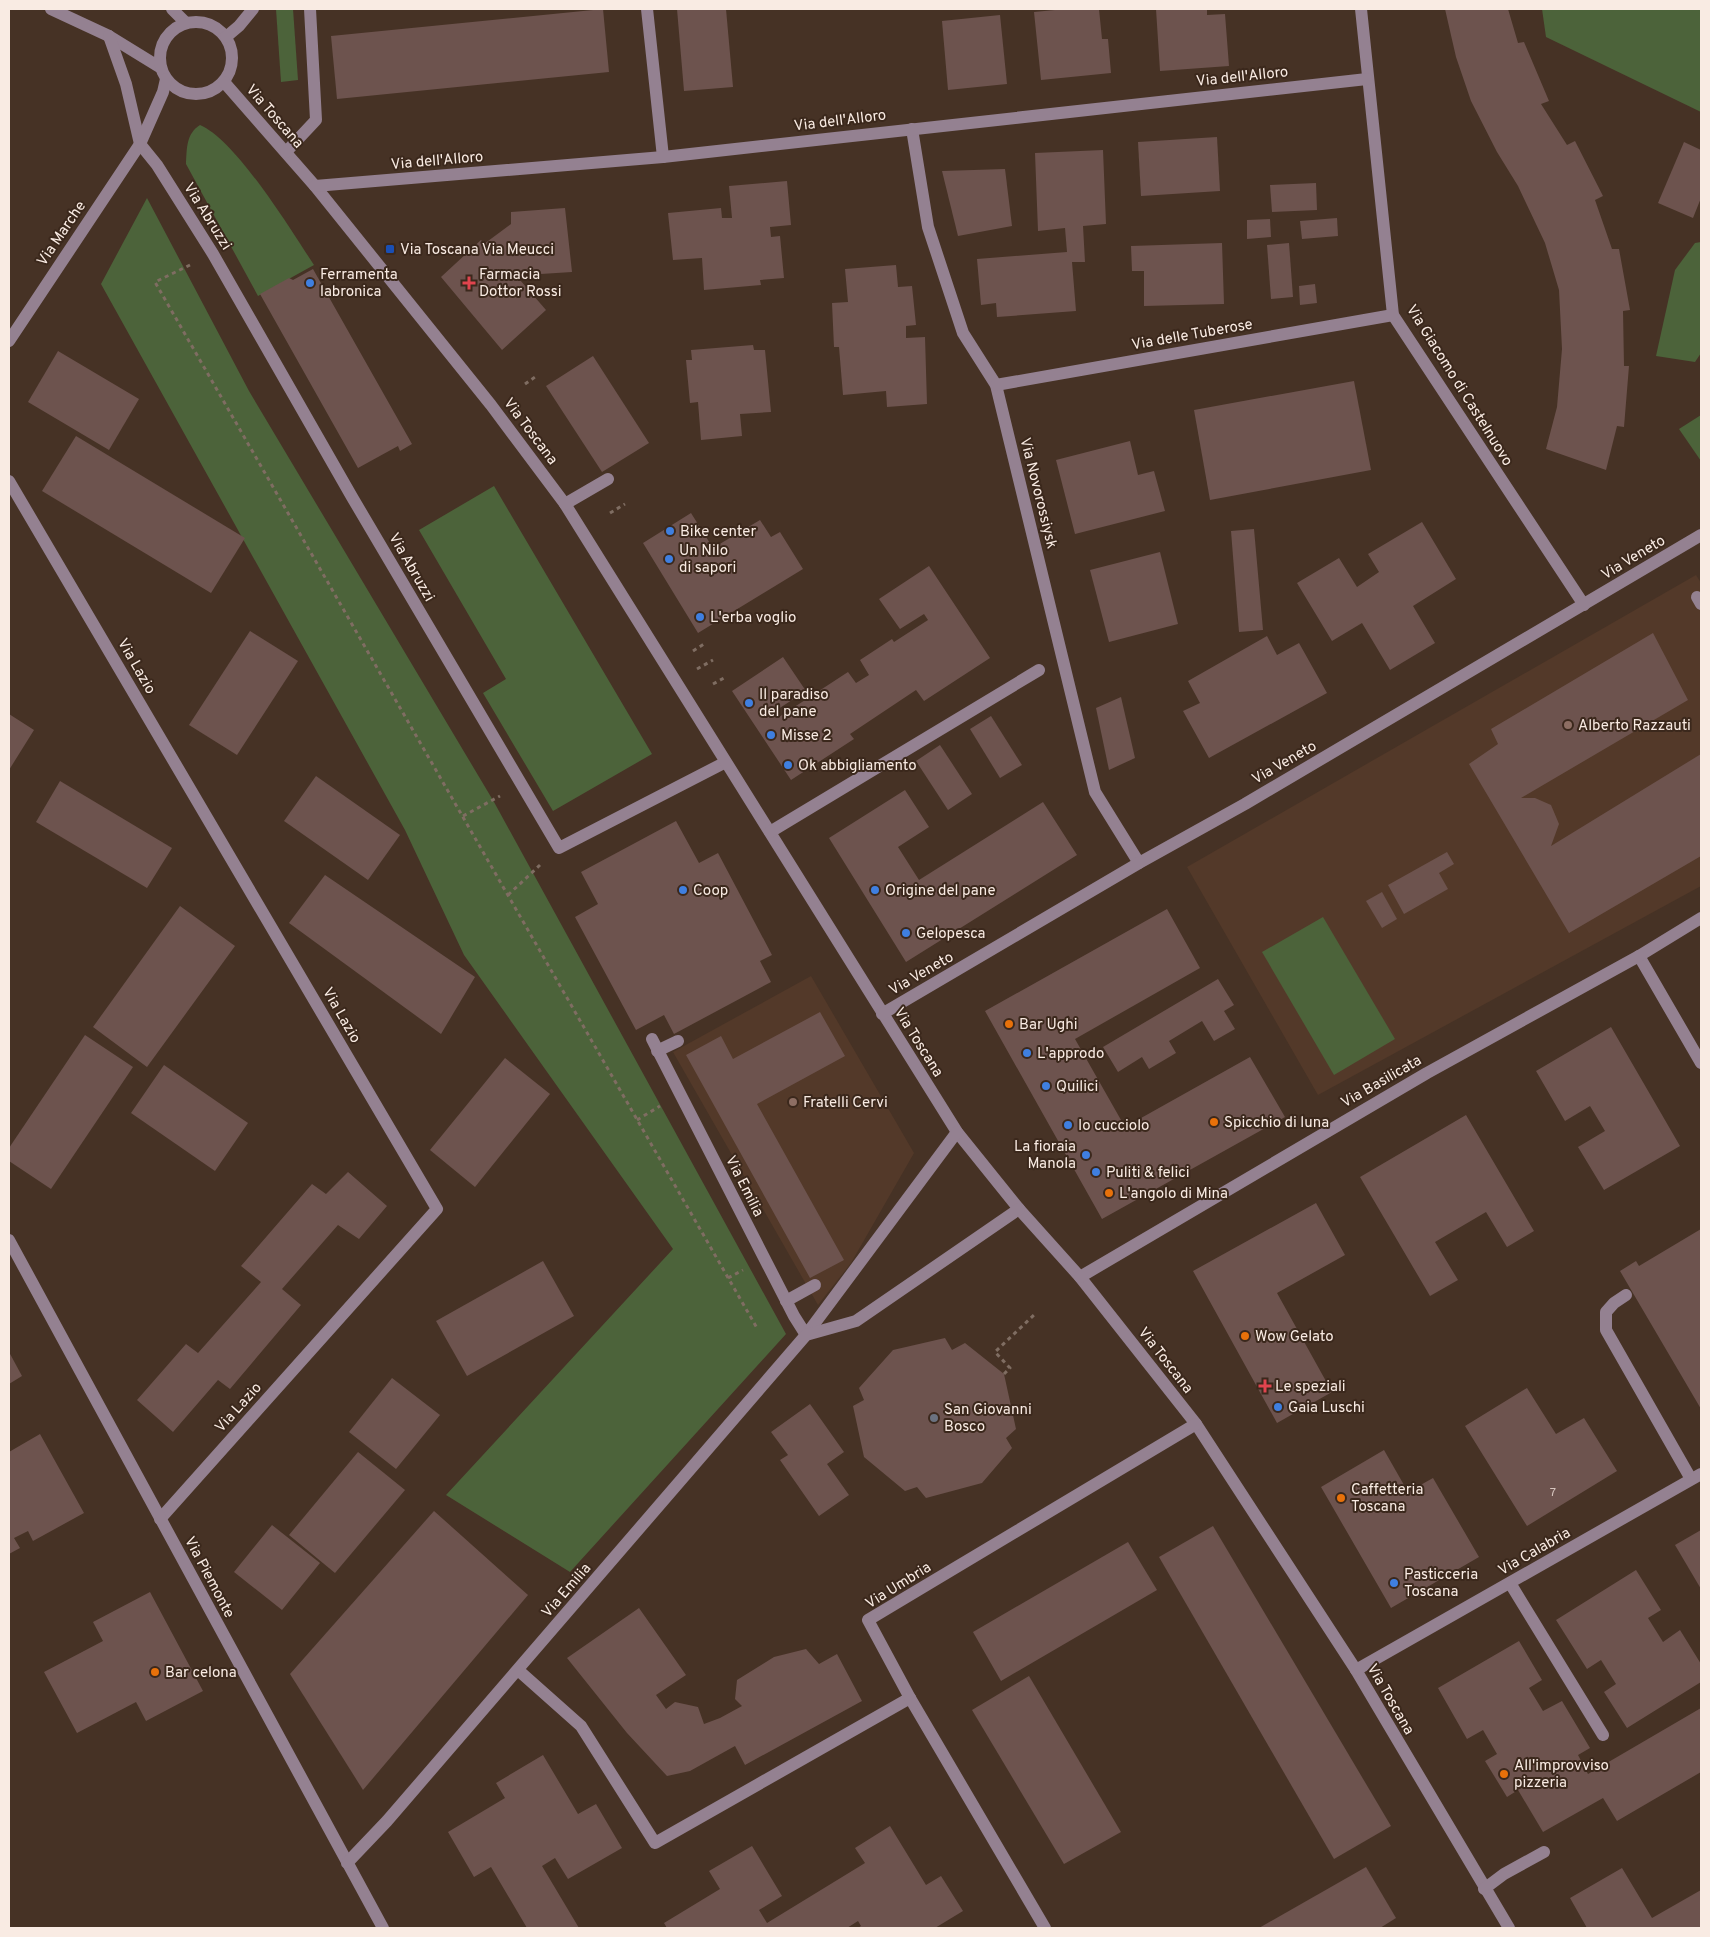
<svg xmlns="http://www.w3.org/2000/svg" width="1710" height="1937" viewBox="0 0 1710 1937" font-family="Overpass,sans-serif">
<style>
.built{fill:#533929}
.green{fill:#4c633a}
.building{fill:#6d534e}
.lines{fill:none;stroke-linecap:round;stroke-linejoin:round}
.path{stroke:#7f6d62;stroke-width:3;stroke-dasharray:4 4;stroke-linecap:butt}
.minor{stroke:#948191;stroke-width:12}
.transit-dot{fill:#1a4fb4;stroke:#3b281c;stroke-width:2}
.shop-dot{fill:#3f7fe0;stroke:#3b281c;stroke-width:2}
.health-dot{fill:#e0444e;stroke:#3b281c;stroke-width:2}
.education-dot{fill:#8d6e63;stroke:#3b281c;stroke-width:2}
.food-dot{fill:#e8710a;stroke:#3b281c;stroke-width:2}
.worship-dot{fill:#6b7280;stroke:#3b281c;stroke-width:2}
.labels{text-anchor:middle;stroke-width:4;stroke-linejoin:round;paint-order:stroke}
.number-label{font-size:12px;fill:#d6c5be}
.street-label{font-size:15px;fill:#f9ebe3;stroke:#3b281c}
.poi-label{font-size:15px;fill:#f9ebe3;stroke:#3b281c;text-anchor:start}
</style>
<rect width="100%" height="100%" fill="#463225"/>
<g class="built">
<polygon points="1696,575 1701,583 1701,886 1318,1095 1187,867"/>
<polygon points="811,976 914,1153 851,1263 818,1305 673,1052"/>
</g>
<g class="green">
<polygon points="276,9 293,9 298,80 281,82"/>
<polygon points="1542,9 1701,9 1701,112 1546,37"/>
<path d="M200,125C236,140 291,230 314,265L258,296L186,164C187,148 186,134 200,125Z"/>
<polygon points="147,198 249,391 494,802 786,1334 570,1572 446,1495 673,1249 464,955 405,830 101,284"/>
<polygon points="1701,242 1701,353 1695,362 1656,356 1675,270 1695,243"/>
<polygon points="1701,415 1701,461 1679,429"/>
<polygon points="494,486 652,754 553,811 483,693 506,679 419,530"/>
<polygon points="1323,917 1395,1039 1334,1075 1262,952"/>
</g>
<g class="building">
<polygon points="603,9 609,72 337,99 331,36"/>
<polygon points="677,9 726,9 733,87 684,91"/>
<polygon points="1065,9 1099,9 1102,39 1108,39 1111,73 1041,80 1034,12"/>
<polygon points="1156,9 1207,9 1207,15 1225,14 1229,66 1160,71"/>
<polygon points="1445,9 1508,9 1518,43 1524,42 1549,101 1541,104 1567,145 1575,141 1603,196 1595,200 1612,249 1619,249 1630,310 1623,311 1624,366 1629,366 1624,427 1617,426 1606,470 1546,449 1557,407 1562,349 1559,290 1545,243 1518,186 1497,152 1471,101 1456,57"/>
<polygon points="1000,15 1007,84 948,90 942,21"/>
<polygon points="1217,137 1220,191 1141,196 1138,142"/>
<polygon points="1684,142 1701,150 1701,198 1693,218 1658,203"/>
<polygon points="1103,150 1106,224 1083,226 1085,262 1072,262 1076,311 997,317 996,303 981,305 977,259 1067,252 1065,228 1038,231 1035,153"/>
<polygon points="1005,169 1012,226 958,236 942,171"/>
<polygon points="787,181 791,225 770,227 771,237 780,236 784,278 760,280 761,285 704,290 702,258 673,260 668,213 721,208 722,218 732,218 729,186"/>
<polygon points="1316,183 1317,210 1272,212 1270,185"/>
<polygon points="565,208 572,272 525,275 520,280 546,310 502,350 441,277 481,240 484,244 511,224 511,212"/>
<polygon points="1337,218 1338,236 1302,239 1300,221"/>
<polygon points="1270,219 1271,237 1247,239 1247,220"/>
<polygon points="1222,243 1224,304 1144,306 1144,271 1132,271 1131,246"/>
<polygon points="1289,243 1293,297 1271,299 1267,245"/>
<polygon points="896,265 898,287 912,286 916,325 906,326 906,338 925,337 927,404 887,407 886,391 843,395 839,347 834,347 832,303 848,302 845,269"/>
<polygon points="313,269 412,444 400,451 398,446 358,468 260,294 289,278 293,280"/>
<polygon points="1315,284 1317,303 1300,305 1299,286"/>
<polygon points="753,345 754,350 765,350 771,412 740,414 742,436 701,440 698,402 690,403 686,360 692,360 691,350"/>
<polygon points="58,351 139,399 109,450 28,402"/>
<polygon points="593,356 649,443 602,472 546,386"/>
<polygon points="1354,381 1371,470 1210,500 1194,410"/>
<polygon points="76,436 245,538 211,593 42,491"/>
<polygon points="1130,441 1138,475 1154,471 1165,511 1075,534 1056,460"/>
<polygon points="691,513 713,548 760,520 771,537 780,532 803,569 698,633 643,543"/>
<polygon points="1422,522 1456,579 1413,606 1435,643 1390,670 1362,623 1332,641 1297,583 1339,558 1357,587 1379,572 1368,554"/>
<polygon points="1254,529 1263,630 1239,632 1231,531"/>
<polygon points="1160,552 1178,624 1109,642 1090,570"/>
<polygon points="929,566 990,658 924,701 916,690 850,734 854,739 791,780 732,691 783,657 806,691 775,711 779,717 848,672 856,683 869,675 860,660 892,639 894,642 928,620 924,614 900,629 879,599"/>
<polygon points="250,631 298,661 237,755 189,725"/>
<polygon points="1653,633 1688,700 1521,798 1535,798 1551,805 1559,824 1551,846 1701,754 1701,856 1569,933 1469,764 1498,744 1491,729"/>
<polygon points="1267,636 1277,655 1299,643 1327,693 1209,758 1183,711 1200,703 1188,681"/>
<polygon points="1121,697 1135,758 1109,770 1096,708"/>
<polygon points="9,714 34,730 9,770"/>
<polygon points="991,716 1022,765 1000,778 970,729"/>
<polygon points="940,745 972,794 948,810 916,761"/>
<polygon points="316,776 400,835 368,880 284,821"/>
<polygon points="60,781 172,848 147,888 36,822"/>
<polygon points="905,790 929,827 898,847 919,880 1043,802 1077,855 906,962 829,838"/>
<polygon points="676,821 699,863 718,853 772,955 760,961 771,982 674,1034 664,1015 636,1030 575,917 598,904 581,872"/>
<polygon points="1447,852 1454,864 1439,873 1448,889 1404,914 1388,885"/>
<polygon points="325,875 475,977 441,1034 289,923"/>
<polygon points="1382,892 1397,919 1382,928 1366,901"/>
<polygon points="180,906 235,946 147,1067 93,1027"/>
<polygon points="1167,909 1200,968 1075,1039 1125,1127 1250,1057 1285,1117 1102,1219 985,1011"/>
<polygon points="1218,979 1234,1005 1224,1011 1235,1029 1214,1041 1202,1021 1169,1041 1176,1053 1149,1069 1142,1057 1118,1072 1103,1047"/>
<polygon points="820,1012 845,1056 757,1104 844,1260 810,1278 686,1055 721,1036 733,1059"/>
<polygon points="1611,1027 1680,1146 1604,1190 1578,1147 1605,1131 1590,1106 1565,1121 1536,1071"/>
<polygon points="85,1035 133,1067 51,1189 9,1161 9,1148"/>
<polygon points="505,1058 550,1094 475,1187 430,1150"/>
<polygon points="164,1065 248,1123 215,1171 131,1113"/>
<polygon points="1466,1115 1534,1231 1507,1247 1486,1212 1435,1242 1458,1280 1430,1296 1360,1177"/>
<polygon points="348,1172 387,1206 359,1239 338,1225 282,1289 301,1305 230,1389 218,1380 173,1432 137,1400 186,1344 198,1353 261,1282 241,1266 312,1184 326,1194"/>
<polygon points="1316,1203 1345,1255 1277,1293 1332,1392 1277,1423 1193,1271"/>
<polygon points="1701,1229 1701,1409 1620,1271 1636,1261 1639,1266"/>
<polygon points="543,1261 574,1316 467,1376 436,1321"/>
<polygon points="945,1338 952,1350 965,1343 1004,1374 1016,1429 1006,1438 1012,1448 982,1483 926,1498 917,1487 905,1491 864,1457 853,1406 864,1400 859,1388 893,1350"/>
<polygon points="9,1352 22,1376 9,1384"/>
<polygon points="392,1378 440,1415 396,1469 349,1432"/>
<polygon points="1527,1388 1556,1434 1584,1418 1617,1471 1527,1526 1465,1426"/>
<polygon points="810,1404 844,1452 827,1464 849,1495 819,1516 780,1460 788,1455 771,1432"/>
<polygon points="40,1434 84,1513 33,1541 28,1531 14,1538 20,1548 9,1554 9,1452"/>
<polygon points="1384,1450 1408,1492 1433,1478 1479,1557 1391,1608 1321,1487"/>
<polygon points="358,1452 405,1490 335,1573 289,1535"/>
<polygon points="434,1511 528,1595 363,1790 290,1674"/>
<polygon points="272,1525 320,1563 282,1610 234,1572"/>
<polygon points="1213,1526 1391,1826 1334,1859 1159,1557"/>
<polygon points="1701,1530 1701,1589 1675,1545"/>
<polygon points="1128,1542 1157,1590 1001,1681 973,1632"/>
<polygon points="1636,1570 1661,1610 1648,1618 1663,1642 1680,1630 1701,1664 1701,1682 1627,1728 1604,1692 1616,1684 1601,1660 1587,1669 1556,1620"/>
<polygon points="150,1592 203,1691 146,1721 136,1702 77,1733 44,1672 103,1641 93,1622"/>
<polygon points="639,1608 686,1675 656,1695 666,1709 675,1702 698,1707 704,1724 720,1718 742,1706 735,1699 737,1680 774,1657 806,1649 819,1664 837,1654 862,1701 745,1765 735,1746 690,1771 667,1776 627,1733 567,1658"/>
<polygon points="1519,1641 1542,1680 1529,1688 1543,1711 1562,1701 1590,1748 1578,1755 1588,1774 1701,1708 1701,1772 1617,1821 1603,1798 1543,1832 1518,1790 1507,1797 1485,1761 1497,1754 1483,1730 1467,1739 1438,1688"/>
<polygon points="1029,1676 1121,1832 1064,1864 972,1710"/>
<polygon points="543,1755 578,1814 596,1804 622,1848 568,1879 555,1858 542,1866 579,1928 527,1928 491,1867 474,1877 448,1832 505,1798 496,1783"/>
<polygon points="890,1826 926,1885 941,1876 963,1911 935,1928 858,1928 861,1926 858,1921 847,1928 667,1928 664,1923 720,1889 709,1871 752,1846 782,1896 759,1910 767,1923 865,1863 855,1848"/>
<polygon points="1366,1867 1396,1918 1380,1928 1259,1928"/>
<polygon points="1622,1868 1652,1918 1701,1890 1701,1928 1587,1928 1570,1898"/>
</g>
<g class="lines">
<g class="path">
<polyline points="190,265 155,282 757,1328"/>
<polyline points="525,384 535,377"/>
<polyline points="610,513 625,504"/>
<polyline points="693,651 704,644"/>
<polyline points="697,669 713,660"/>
<polyline points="713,684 724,678"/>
<polyline points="463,816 500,796"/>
<polyline points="508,895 540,865"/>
<polyline points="637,1120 660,1106"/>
<polyline points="728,1278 743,1270"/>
<polyline points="1004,1374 1010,1368 995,1352 1036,1313"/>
</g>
<g class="minor">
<polyline points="51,9 109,36 161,68"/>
<polyline points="172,9 186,23"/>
<polyline points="647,9 663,157"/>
<polyline points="1361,9 1393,315 1584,605"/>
<circle cx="196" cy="58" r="36"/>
<polyline points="109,36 126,84 140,144 157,165 213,254 352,497 559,848 724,763"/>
<polyline points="226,37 239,26 253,9"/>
<polyline points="224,82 315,186 491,405 565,504 957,1132 1019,1209 1080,1277 1196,1424 1356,1670 1509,1928"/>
<polyline points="912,129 928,227 963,333 996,385 1095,792 1139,863"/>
<polyline points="286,152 316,120 310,9"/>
<polyline points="315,186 663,157 1367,79"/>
<polyline points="9,341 140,144 163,92 166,79"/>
<polyline points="996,385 1393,315"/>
<polyline points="9,481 437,1209 160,1519"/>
<polyline points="565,504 608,479"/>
<polyline points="1697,597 1701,604"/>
<polyline points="770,832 1039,670"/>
<polyline points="1639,956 1701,1063"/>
<polyline points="882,1014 1139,863 1245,804 1701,535"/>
<polyline points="652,1039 794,1316 806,1335 957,1132"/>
<polyline points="657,1051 678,1041"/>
<polyline points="9,1240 383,1928"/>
<polyline points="1080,1277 1427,1073 1639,956 1701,918"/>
<polyline points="1626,1295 1614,1303 1606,1312 1606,1330 1691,1479"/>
<polyline points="786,1301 815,1285"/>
<polyline points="1510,1583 1603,1735"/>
<polyline points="518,1670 581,1726 655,1843 910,1698"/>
<polyline points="1356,1670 1701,1474"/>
<polyline points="347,1863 387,1821 806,1335 856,1321 1019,1209"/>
<polyline points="1484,1889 1504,1874 1544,1852"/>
<polyline points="1045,1928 910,1698 868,1620 1196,1424"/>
</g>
</g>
<rect class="transit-dot" x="385" y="244" width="10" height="10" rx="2.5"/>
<g class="shop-dot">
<circle cx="310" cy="283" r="5"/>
<circle cx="670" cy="531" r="5"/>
<circle cx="669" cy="559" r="5"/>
<circle cx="700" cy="617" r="5"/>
<circle cx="749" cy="703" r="5"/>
<circle cx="771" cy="735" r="5"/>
<circle cx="788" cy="765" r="5"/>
<circle cx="683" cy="890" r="5"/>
<circle cx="875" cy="890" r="5"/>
<circle cx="906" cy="933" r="5"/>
<circle cx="1027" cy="1053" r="5"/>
<circle cx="1046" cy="1086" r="5"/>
<circle cx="1068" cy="1125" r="5"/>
<circle cx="1086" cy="1155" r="5"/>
<circle cx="1096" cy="1172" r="5"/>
<circle cx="1278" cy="1407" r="5"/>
<circle cx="1394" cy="1583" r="5"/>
</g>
<g class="health-dot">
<path d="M466.5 275.5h5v5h5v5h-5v5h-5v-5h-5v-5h5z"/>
<path d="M1262.5 1378.5h5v5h5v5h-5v5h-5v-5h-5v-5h5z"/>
</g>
<g class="education-dot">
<circle cx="1568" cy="725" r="5"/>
<circle cx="793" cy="1102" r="5"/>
</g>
<g class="food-dot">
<circle cx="1009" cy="1024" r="5"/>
<circle cx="1214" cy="1122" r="5"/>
<circle cx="1109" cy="1193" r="5"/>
<circle cx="1245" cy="1336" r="5"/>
<circle cx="1341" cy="1498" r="5"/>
<circle cx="155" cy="1672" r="5"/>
<circle cx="1504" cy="1774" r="5"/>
</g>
<circle class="worship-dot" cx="934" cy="1418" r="5"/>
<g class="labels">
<g class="number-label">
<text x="1553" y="1496">7</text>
</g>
<g class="street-label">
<text transform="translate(1242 76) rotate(-6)" y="5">Via dell'Alloro</text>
<text transform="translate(275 116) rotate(49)" y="5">Via Toscana</text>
<text transform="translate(840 120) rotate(-7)" y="5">Via dell'Alloro</text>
<text transform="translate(437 160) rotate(-5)" y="5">Via dell'Alloro</text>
<text transform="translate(208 216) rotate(58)" y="5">Via Abruzzi</text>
<text transform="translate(61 233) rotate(-56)" y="5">Via Marche</text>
<text transform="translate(1192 334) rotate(-10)" y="5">Via delle Tuberose</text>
<text transform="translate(1460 385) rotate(58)" y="5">Via Giacomo di Castelnuovo</text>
<text transform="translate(531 431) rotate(53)" y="5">Via Toscana</text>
<text transform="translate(1039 493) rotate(76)" y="5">Via Novorossiysk</text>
<text transform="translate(1633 557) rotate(-31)" y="5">Via Veneto</text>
<text transform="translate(412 567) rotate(60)" y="5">Via Abruzzi</text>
<text transform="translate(137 666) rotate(60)" y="5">Via Lazio</text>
<text transform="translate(1284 762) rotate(-30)" y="5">Via Veneto</text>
<text transform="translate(921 973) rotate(-30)" y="5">Via Veneto</text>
<text transform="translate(342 1015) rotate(60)" y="5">Via Lazio</text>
<text transform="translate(919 1042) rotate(58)" y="5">Via Toscana</text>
<text transform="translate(1381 1081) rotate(-30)" y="5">Via Basilicata</text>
<text transform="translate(745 1186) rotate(63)" y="5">Via Emilia</text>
<text transform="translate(1166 1360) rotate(52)" y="5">Via Toscana</text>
<text transform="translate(238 1407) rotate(-48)" y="5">Via Lazio</text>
<text transform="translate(1534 1551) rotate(-30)" y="5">Via Calabria</text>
<text transform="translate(210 1577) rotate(62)" y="5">Via Piemonte</text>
<text transform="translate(898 1585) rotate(-32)" y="5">Via Umbria</text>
<text transform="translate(566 1590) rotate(-49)" y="5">Via Emilia</text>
<text transform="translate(1391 1699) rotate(60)" y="5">Via Toscana</text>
</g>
<g class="poi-label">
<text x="400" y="254">Via Toscana Via Meucci</text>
<text x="320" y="279">Ferramenta<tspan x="320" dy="17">labronica</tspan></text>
<text x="479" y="279">Farmacia<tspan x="479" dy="17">Dottor Rossi</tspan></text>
<text x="680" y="536">Bike center</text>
<text x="679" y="555">Un Nilo<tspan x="679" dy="17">di sapori</tspan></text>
<text x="710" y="622">L'erba voglio</text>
<text x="759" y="699">Il paradiso<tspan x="759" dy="17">del pane</tspan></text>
<text x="1578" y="730">Alberto Razzauti</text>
<text x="781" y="740">Misse 2</text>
<text x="798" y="770">Ok abbigliamento</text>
<text x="693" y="895">Coop</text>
<text x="885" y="895">Origine del pane</text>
<text x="916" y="938">Gelopesca</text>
<text x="1019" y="1029">Bar Ughi</text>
<text x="1037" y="1058">L'approdo</text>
<text x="1056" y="1091">Quilici</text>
<text x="803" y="1107">Fratelli Cervi</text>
<text x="1224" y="1127">Spicchio di luna</text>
<text x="1078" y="1130">Io cucciolo</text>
<text x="1076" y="1151" text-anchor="end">La fioraia<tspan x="1076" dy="17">Manola</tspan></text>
<text x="1106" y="1177">Puliti &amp; felici</text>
<text x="1119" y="1198">L'angolo di Mina</text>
<text x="1255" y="1341">Wow Gelato</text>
<text x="1275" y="1391">Le speziali</text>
<text x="1288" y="1412">Gaia Luschi</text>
<text x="944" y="1414">San Giovanni<tspan x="944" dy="17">Bosco</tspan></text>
<text x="1351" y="1494">Caffetteria<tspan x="1351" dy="17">Toscana</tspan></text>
<text x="1404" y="1579">Pasticceria<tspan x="1404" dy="17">Toscana</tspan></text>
<text x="165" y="1677">Bar celona</text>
<text x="1514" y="1770">All'improvviso<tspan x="1514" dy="17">pizzeria</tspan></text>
</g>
</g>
<rect width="1710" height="1937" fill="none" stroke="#f9ebe3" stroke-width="20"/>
</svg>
